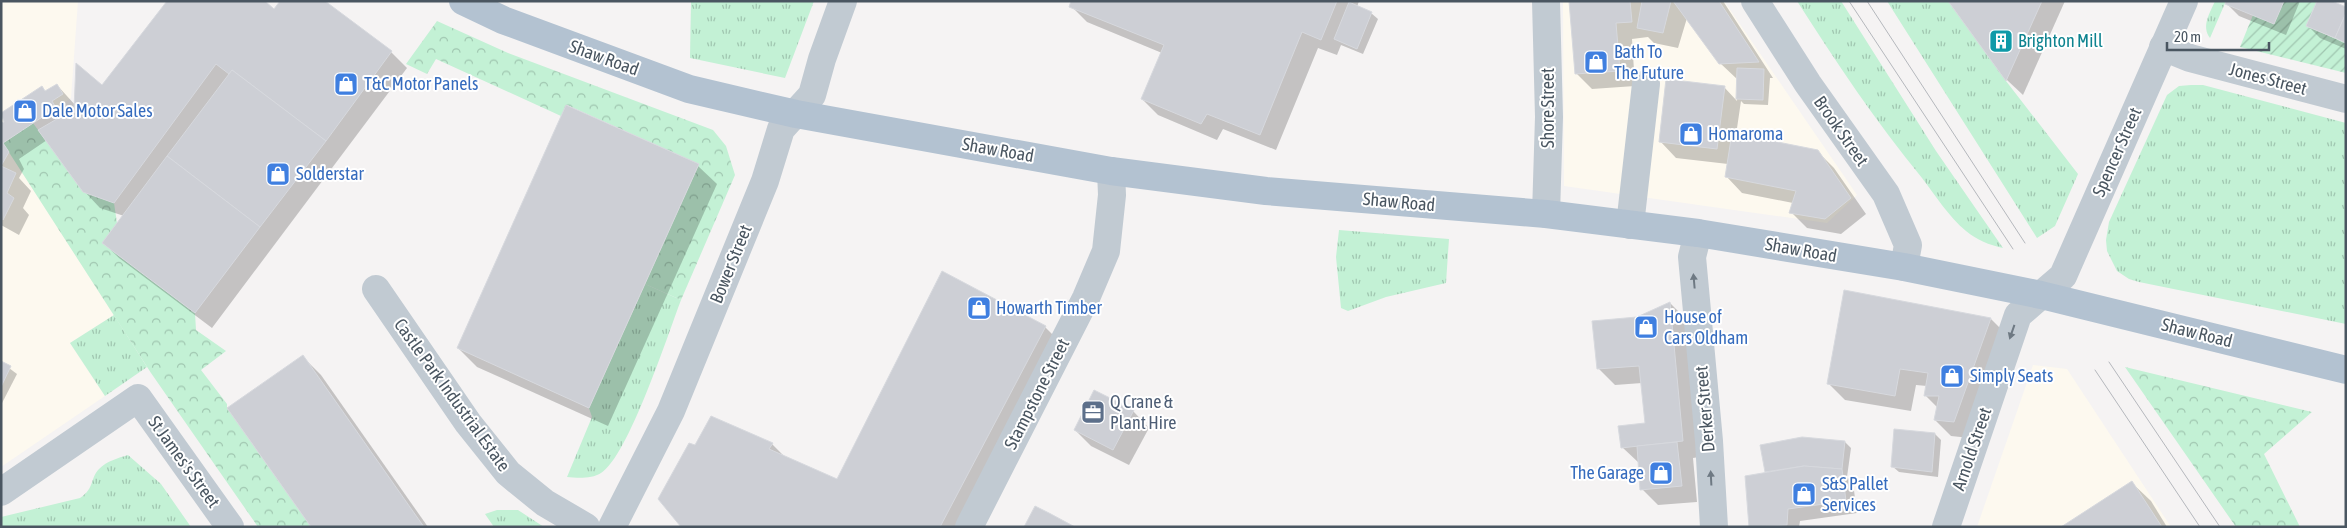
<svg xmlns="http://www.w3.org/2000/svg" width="2347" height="528" viewBox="0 0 2347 528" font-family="'Asap Condensed',sans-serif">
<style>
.commercial{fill:#fdf9ef}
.grass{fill:url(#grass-tufts)}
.forest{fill:url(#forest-crowns)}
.garden{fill:url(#garden-furrows)}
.shadow{fill:#0003}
.building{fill:#cdcfd5;stroke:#d7d9de}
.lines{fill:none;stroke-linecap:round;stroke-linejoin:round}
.minor{stroke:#c1cad2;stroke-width:28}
.major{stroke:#b3c2d1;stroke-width:28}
.tram{stroke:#b5b8bd;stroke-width:1}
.oneway{fill:#6e7983}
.labels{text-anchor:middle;stroke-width:4;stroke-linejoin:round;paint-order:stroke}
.culture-label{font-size:18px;fill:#0d838f;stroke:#fff;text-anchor:start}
.shop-label{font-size:18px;fill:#366cbe;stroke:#fff;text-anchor:start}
.street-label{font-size:18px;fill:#4a5661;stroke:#fff}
.service-label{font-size:18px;fill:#4e5e75;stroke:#fff;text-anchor:start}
</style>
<defs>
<pattern id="grass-tufts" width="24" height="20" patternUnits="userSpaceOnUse" patternTransform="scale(1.25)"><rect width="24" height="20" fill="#c3f1d5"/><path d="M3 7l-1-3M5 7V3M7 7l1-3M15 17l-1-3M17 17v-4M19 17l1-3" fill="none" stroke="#a0c6b0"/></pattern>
<pattern id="forest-crowns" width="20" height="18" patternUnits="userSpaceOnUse" patternTransform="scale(1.25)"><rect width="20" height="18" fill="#c3f1d5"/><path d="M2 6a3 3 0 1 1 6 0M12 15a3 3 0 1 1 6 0" fill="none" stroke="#a0c6b0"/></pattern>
<pattern id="garden-furrows" width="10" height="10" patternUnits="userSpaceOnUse" patternTransform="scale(1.25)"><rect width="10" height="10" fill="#c3f1d5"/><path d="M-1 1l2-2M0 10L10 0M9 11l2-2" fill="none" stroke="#a0c6b0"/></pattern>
</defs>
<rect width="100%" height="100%" fill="#f5f3f3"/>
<g class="commercial">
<polygon points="1,1 78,1 71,98 4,143 114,315 70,343 105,396 1,467"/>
<polygon points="1563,1 1724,1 1857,195 1827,223 1564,186"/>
<polygon points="2033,365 2067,369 2171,527 1977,527"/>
</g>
<g class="grass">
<polygon points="691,1 814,1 785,78 690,58"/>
<path d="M1797,1H1841L1936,151L2003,248C1989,245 1977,240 1966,231C1949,217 1935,195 1922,178C1876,122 1836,62 1797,1Z"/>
<polygon points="1887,1 1948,1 2006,81 2078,174 2055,226 2037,238"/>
<path d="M2215,1H2226L2210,38C2201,26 2210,13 2215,1Z"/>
<polygon points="2191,85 2203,85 2346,123 2346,324 2139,282 2129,279 2117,271 2107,251 2106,240 2109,222 2167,95 2179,86"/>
<polygon points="1339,230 1449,239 1446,283 1386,297 1348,311 1341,308 1336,257"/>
<path d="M645,284L681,300C668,334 628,457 601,473C592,479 577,478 567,477L592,417L589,408Z"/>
<polygon points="114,315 147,367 105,396 70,343"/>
<path d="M128,455L161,484L191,527H1V517L80,498C95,488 90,478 99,469C107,461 118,458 128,455Z"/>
<polygon points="497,510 518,510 544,527 494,527 485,514"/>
</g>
<g class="forest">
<polygon points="437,21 508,53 713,130 726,146 735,175 681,300 645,284 699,164 567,105 561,116 436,59 427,74 406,64"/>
<polygon points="33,123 83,192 114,203 117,223 102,243 195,313 196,330 226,351 201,370 227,404 227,408 311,527 258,527 151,373 3,143"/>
<polygon points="2125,367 2312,412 2264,454 2300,527 2236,527"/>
</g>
<polygon class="garden" points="2284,1 2317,1 2306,26 2346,43 2346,73 2240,47 2253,15 2274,24"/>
<g class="shadow">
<polygon points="323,1 391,52 407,68 212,328 119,258 103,242 124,216 100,208 84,191 47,140 19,159 24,169 19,178 31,191 23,208 29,215 19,235 1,225 1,125 5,122 1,115 42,88 46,92 57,85 76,106 103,87 274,11"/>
<polygon points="1073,1 1359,1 1357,7 1371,13 1378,19 1363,54 1341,45 1337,55 1318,48 1276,150 1223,129 1217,140 1158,115 1142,99 1162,53 1087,22 1071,6"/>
<polygon points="1571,1 1723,1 1773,78 1770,78 1768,105 1744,104 1741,101 1736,135 1818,152 1834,168 1866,214 1841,234 1807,228 1791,212 1793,203 1742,193 1726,176 1728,164 1676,158 1660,141 1724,87 1737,101 1738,80 1720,63 1687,18 1678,48 1654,43 1648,37 1632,39 1635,86 1592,89 1576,73"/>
<polygon points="1950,1 2065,1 2023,95 2007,80"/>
<polygon points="2228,1 2300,1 2286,35 2239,16 2227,4"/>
<polygon points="2308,26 2346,44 2346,49 2320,38"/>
<polygon points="567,107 698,166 717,184 608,426 477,367 458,348"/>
<polygon points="1845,291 1991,319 2007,335 1970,438 1951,436 1935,420 1938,408 1925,395 1927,386 1916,385 1911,411 1845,400 1829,384"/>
<polygon points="1670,303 1686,319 1699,457 1693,458 1697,502 1658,505 1642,489 1639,463 1622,447 1646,424 1642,383 1615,385 1599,369 1637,319"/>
<polygon points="1045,327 1061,343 964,527 683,527 695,446 772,444 786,458 838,481"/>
<polygon points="303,357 321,375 428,527 312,527"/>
<polygon points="1,362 17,374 1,405"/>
<polygon points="1133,411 1149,428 1129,465 1091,446 1075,430"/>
<polygon points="1895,431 1935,434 1941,440 1938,477 1899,472 1892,466"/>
<polygon points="1845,442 1851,448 1847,477 1853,483 1857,513 1800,521 1799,527 1751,527 1768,473 1766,472"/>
<polygon points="2132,483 2151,501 2167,527 2064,527"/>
</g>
<g class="building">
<polygon points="167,1 265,1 274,9 280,1 325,1 392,51 326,141 232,70 229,74 216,64 114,203 83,192 38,130 74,109 76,63 102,85"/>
<polygon points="1071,1 1337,1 1321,40 1302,32 1260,135 1207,114 1201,124 1141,99 1164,45 1069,7"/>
<polygon points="1569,1 1630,1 1632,22 1616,23 1620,71 1575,74"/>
<polygon points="1642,1 1671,1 1663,33 1637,28"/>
<polygon points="1673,1 1719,1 1759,62 1719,64"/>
<polygon points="1948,1 2042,1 2006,81"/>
<polygon points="2226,1 2284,1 2274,24 2225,4"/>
<polygon points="2317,1 2332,1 2346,7 2346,13 2335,38 2306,26"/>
<polygon points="1349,2 1372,12 1357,49 1334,39"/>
<polygon points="2346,13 2346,43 2335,38"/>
<polygon points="1737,68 1764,69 1763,100 1736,99"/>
<polygon points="232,70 326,141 260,227 167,156"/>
<polygon points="1666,79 1725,86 1717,149 1659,142"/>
<polygon points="57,84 63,94 52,101 56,108 3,143 9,152 1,166 1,123 4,122 1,113 42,86 45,91"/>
<polygon points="566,105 699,164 589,408 457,348"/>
<polygon points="1732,133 1818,150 1851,198 1825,219 1789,213 1796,191 1725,177"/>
<polygon points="167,156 260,227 195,313 102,243"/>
<polygon points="1,166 16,173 7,193 14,198 3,220"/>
<polygon points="942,271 1046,326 940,527 681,527 658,499 689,443 695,445 711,416 773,443 769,449 837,479"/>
<polygon points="1844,290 1991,318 1954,422 1934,420 1939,396 1924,396 1928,373 1900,369 1895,396 1827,384"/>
<polygon points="1670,302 1683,441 1621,448 1618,426 1645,423 1639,366 1597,369 1592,321 1637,317"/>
<polygon points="303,355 424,527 311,527 227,408"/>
<polygon points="1,361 11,366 1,387"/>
<polygon points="1094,390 1134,410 1113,450 1074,430"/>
<polygon points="1894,429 1935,433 1932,472 1891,467"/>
<polygon points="1802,437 1845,441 1842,469 1804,466 1765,472 1760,445"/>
<polygon points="1677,442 1682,486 1640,490 1637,446"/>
<polygon points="1804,466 1842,469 1846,501 1788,509 1787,525 1749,527 1745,476"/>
<polygon points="2132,481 2162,527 2061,527"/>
<polygon points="1035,506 1049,513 1075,527 1024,527"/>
</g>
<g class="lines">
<g class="minor">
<polyline points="1546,1 1549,117 1546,214"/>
<polyline points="1755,1 1808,84 1886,194 1908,245 1904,267"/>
<polyline points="2163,47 2190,58 2346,99"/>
<polyline points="1630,225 1646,84"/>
<polyline points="1698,233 1692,257 1709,441 1714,527"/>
<polyline points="376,289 468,423 508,473 545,503 586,527"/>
<polyline points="1,492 138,398 230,527"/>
<polyline points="612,527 671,411 765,181 781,129 812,95 822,59 843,1"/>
<polyline points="969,527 1086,298 1106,251 1112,195 1111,171"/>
<polyline points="1946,527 2018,315 2063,276 2184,1"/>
</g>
<polyline class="major" points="463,1 503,20 689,89 796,114 1111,171 1266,191 1546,214 1698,233 1904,267 2041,295 2346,370"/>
<g class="tram">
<polyline points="1849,1 2013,249"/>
<polyline points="1867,1 2025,243"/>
<polyline points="2109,362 2220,527"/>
<polyline points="2095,370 2200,527"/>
</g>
</g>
<defs><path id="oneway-solid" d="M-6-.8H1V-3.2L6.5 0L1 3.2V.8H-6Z" transform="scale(1.25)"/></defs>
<g class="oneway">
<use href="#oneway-solid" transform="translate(1694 281) rotate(-95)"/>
<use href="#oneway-solid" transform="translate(2012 332) rotate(109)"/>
<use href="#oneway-solid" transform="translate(1711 478) rotate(-93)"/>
</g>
<defs>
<g id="building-square" transform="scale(1.25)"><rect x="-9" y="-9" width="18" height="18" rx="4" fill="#0f9aa8" stroke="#fff"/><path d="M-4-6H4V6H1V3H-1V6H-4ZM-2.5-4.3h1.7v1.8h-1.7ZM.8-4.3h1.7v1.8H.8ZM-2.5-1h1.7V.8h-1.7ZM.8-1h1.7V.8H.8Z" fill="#fff"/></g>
<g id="shop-square" transform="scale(1.25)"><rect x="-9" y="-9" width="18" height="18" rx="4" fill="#3f7fe0" stroke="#fff"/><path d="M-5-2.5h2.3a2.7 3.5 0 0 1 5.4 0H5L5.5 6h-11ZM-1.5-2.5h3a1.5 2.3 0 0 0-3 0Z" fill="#fff"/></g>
<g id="office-square" transform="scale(1.25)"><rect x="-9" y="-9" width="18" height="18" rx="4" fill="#5c6f8a" stroke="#fff"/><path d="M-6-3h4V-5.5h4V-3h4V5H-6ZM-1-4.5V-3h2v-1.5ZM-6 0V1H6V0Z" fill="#fff"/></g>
</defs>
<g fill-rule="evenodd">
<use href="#building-square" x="2001" y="41"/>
<use href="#shop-square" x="1596" y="62"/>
<use href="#shop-square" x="346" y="84"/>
<use href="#shop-square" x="25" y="111"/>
<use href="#shop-square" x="1691" y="134"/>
<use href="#shop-square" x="278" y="174"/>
<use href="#shop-square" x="979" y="308"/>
<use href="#shop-square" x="1646" y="327"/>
<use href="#shop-square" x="1952" y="376"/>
<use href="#office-square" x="1093" y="412"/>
<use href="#shop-square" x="1661" y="473"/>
<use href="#shop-square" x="1804" y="494"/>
</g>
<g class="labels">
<g class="culture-label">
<text x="2018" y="47">Brighton Mill</text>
</g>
<g class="shop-label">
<text x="1614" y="58">Bath To<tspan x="1614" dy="21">The Future</tspan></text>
<text x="364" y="90">T&amp;C Motor Panels</text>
<text x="42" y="117">Dale Motor Sales</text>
<text x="1708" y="140">Homaroma</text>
<text x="296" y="180">Solderstar</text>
<text x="996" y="314">Howarth Timber</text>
<text x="1664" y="323">House of<tspan x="1664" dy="21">Cars Oldham</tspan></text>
<text x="1970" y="382">Simply Seats</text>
<text x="1644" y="479" text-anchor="end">The Garage</text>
<text x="1822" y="490">S&amp;S Pallet<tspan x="1822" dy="21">Services</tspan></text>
</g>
<g class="street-label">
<text transform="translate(604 58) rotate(20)" y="6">Shaw Road</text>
<text transform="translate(2268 79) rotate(15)" y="6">Jones Street</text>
<text transform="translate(1548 108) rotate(-90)" y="6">Shore Street</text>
<text transform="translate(1841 131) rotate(55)" y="6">Brook Street</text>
<text transform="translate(998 150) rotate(10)" y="6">Shaw Road</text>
<text transform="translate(2117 152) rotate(-66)" y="6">Spencer Street</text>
<text transform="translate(1399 202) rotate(5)" y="6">Shaw Road</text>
<text transform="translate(1801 250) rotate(10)" y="6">Shaw Road</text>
<text transform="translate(731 264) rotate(-68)" y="6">Bower Street</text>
<text transform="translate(2197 333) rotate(14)" y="6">Shaw Road</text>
<text transform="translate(1037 394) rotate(-63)" y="6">Stampstone Street</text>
<text transform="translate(452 395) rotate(54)" y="6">Castle Park Industrial Estate</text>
<text transform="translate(1705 409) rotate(-95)" y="6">Derker Street</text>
<text transform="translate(1972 449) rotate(-71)" y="6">Arnold Street</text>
<text transform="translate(184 462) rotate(54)" y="6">St James's Street</text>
</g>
<g class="service-label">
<text x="1110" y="408">Q Crane &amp;<tspan x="1110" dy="21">Plant Hire</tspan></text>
</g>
</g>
<rect width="2347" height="528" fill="none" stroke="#4a5661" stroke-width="5"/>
<path d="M2167 42v8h102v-8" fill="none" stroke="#4a5661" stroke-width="2.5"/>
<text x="2174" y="42" font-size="15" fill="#4a5661" stroke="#ffffff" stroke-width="4" paint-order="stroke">20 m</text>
</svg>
